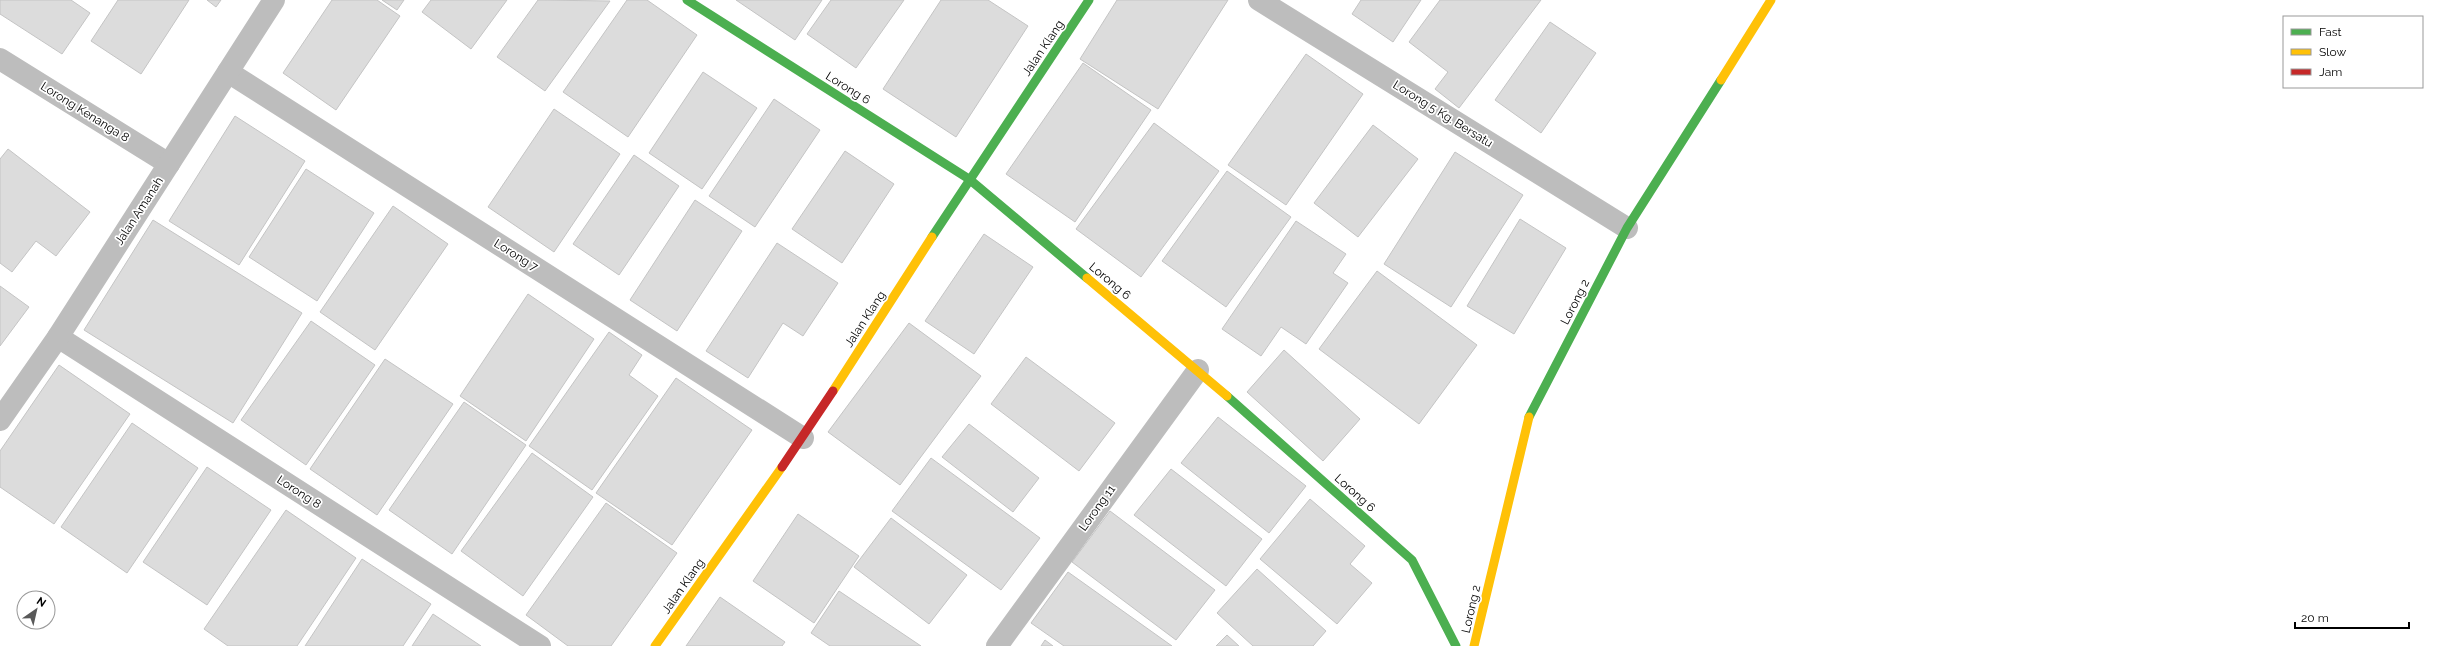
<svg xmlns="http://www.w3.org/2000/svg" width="2439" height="646" viewBox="0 0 2439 646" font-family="Raleway,sans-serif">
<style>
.building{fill:#dcdcdc;stroke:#c4c4c4}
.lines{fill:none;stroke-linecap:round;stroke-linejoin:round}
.street{stroke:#bdbdbd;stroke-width:22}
.fast{stroke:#4caf50;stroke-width:9}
.slow{stroke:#ffc107;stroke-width:9}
.jam{stroke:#c62828;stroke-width:9}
.labels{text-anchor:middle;stroke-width:3.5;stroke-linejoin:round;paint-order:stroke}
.street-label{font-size:12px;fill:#000;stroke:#fff}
</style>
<rect width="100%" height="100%" fill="#fff"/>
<g class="building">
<polygon points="0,0 71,0 90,13 62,54 0,14"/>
<polygon points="118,0 189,0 141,74 91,41"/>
<polygon points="207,0 221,0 216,7"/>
<polygon points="332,0 377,0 400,16 336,110 283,73"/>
<polygon points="382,0 404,0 397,10"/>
<polygon points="431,0 507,0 471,49 422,12"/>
<polygon points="538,0 610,1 545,91 497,57"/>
<polygon points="627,0 647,0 697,35 628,137 563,92"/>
<polygon points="736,0 822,0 795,40"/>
<polygon points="831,0 904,0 856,68 807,34"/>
<polygon points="941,0 988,0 1028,26 956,137 883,89"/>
<polygon points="1117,0 1228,0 1158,109 1080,59"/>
<polygon points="1361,0 1421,0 1393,42 1352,14"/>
<polygon points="1440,0 1541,0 1459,108 1435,89 1448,72 1409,42"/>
<polygon points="1550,22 1596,53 1541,133 1495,100"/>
<polygon points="1306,54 1363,94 1286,205 1228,165"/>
<polygon points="1083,63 1151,110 1075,222 1006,174"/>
<polygon points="703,72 757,108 702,189 649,153"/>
<polygon points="774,99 820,130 755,227 709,196"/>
<polygon points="554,109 620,154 554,252 488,207"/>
<polygon points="235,116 305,161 239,265 169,221"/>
<polygon points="1154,123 1219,171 1141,277 1076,229"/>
<polygon points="1373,125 1418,159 1358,237 1314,203"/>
<polygon points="8,149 90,212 56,256 36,241 12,272 0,263 0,159"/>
<polygon points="845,151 894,184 842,263 792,229"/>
<polygon points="1455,152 1523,195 1451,307 1384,264"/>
<polygon points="634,155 679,186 619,275 573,244"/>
<polygon points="306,169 374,213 317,301 249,257"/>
<polygon points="1227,171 1291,217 1226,307 1162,261"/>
<polygon points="695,200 742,231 677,331 630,300"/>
<polygon points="393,206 448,244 375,350 320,312"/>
<polygon points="1520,219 1566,248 1514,334 1467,306"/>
<polygon points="153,220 302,313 233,423 84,330"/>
<polygon points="1296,221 1346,254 1333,273 1348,283 1306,344 1281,327 1261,356 1222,329"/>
<polygon points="984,234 1033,267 974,354 925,321"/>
<polygon points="777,243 838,283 803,336 783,323 748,378 706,351"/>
<polygon points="1377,271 1477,345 1419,424 1319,349"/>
<polygon points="0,286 29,307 0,346"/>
<polygon points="528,294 594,339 526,441 460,396"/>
<polygon points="311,321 375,365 306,465 241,420"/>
<polygon points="909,323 981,376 900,485 828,432"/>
<polygon points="609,332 642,355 629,375 658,396 592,490 529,446"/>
<polygon points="1284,350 1360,419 1323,461 1247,392"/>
<polygon points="1026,357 1115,423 1079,471 991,404"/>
<polygon points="385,359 453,404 377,515 310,469"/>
<polygon points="59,365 130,414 54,524 0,487 0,451"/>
<polygon points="676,378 752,430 672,545 596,493"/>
<polygon points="464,402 526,445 452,554 389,510"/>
<polygon points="1218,417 1306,486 1269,533 1181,463"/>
<polygon points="132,423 198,468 127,573 61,527"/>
<polygon points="969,424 1039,478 1013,512 942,457"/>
<polygon points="532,453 593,497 523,596 461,551"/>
<polygon points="931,458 1040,538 1001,590 892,511"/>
<polygon points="207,467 271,510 207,605 143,562"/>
<polygon points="1171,469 1262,539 1226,586 1134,515"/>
<polygon points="1310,499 1365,546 1350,564 1372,583 1337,624 1260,559"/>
<polygon points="606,503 677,553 611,646 568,646 526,615"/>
<polygon points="286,510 356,558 297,646 228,646 204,629"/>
<polygon points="1110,511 1215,590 1176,640 1072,562"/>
<polygon points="798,514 859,556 814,623 753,581"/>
<polygon points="891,518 967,575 929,624 854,567"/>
<polygon points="362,559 431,604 403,646 305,646"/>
<polygon points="1257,569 1326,631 1313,646 1253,646 1217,613"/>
<polygon points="1068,572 1172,646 1064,646 1031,623"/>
<polygon points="839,591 921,646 830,646 811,633"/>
<polygon points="720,597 785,642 782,646 686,646"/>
<polygon points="433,614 481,646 412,646"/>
<polygon points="1227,635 1239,646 1216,646"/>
<polygon points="1045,640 1053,646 1041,646"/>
</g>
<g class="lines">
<g class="street">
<polyline points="1259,0 1627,228"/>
<polyline points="0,59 169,164"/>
<polyline points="228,72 803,438"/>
<polyline points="58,337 540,646"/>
<polyline points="0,420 58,337 274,0"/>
<polyline points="997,646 1198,370"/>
</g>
<g class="fast">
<polyline points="687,0 969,179 1087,278"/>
<polyline points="932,237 1089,0"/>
<polyline points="1227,396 1412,560 1456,646"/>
<polyline points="1529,417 1627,228 1721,80"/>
</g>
<g class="slow">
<polyline points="1721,80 1771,0"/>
<polyline points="1087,278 1227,396"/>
<polyline points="833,391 932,237"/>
<polyline points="655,646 782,467"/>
<polyline points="1474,646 1529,417"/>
</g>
<polyline class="jam" points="782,467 833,391"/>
</g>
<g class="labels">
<g class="street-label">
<text transform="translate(1043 48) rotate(-56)" y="4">Jalan Klang</text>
<text transform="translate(848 88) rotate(32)" y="4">Lorong 6</text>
<text transform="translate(85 112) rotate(32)" y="4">Lorong Kenanga 8</text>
<text transform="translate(1443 114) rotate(32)" y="4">Lorong 5 Kg. Bersatu</text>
<text transform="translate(139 211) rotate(-57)" y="4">Jalan Amanah</text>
<text transform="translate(516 255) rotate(32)" y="4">Lorong 7</text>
<text transform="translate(1110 281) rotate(40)" y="4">Lorong 6</text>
<text transform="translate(1575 302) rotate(-63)" y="4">Lorong 2</text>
<text transform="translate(865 319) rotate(-57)" y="4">Jalan Klang</text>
<text transform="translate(299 492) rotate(33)" y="4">Lorong 8</text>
<text transform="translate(1355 493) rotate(42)" y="4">Lorong 6</text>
<text transform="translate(1097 508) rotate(-54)" y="4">Lorong 11</text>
<text transform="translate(683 586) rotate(-55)" y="4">Jalan Klang</text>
<text transform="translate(1471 609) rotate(-77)" y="4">Lorong 2</text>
</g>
</g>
<rect x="2283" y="16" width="140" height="72" fill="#ffffff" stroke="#999999"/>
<rect x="2291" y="29" width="20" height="6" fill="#4caf50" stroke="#999999"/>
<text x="2319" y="36" font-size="12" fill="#000000">Fast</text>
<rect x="2291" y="49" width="20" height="6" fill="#ffc107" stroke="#999999"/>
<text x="2319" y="56" font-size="12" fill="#000000">Slow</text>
<rect x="2291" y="69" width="20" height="6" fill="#c62828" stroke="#999999"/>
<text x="2319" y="76" font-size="12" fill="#000000">Jam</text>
<g transform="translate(36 610) rotate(34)"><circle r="19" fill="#ffffff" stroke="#999999"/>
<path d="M0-3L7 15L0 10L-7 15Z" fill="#595959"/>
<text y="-6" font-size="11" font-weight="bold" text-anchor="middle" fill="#000000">N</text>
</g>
<path d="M2295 622v6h114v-6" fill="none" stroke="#000000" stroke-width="2"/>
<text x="2301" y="622" font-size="12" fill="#000000" stroke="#ffffff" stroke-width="3" paint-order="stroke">20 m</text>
</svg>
